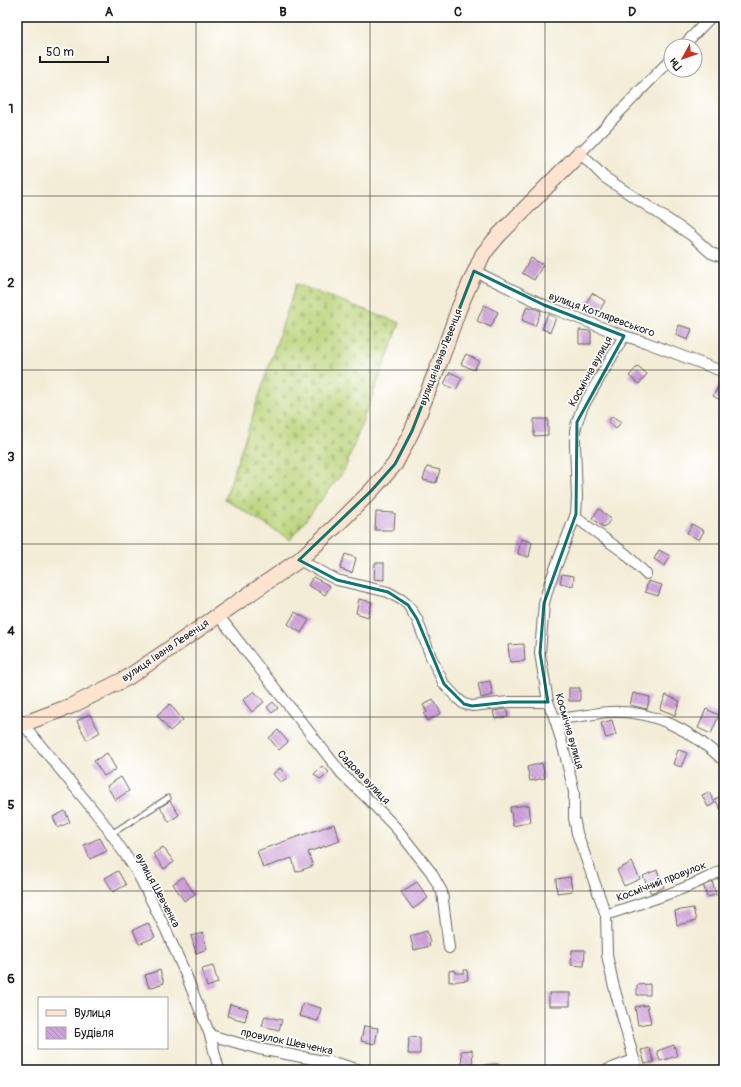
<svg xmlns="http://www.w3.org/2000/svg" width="741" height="1087" viewBox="0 0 741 1087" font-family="Pangolin,sans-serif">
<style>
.cemetery{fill:url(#cemetery-stones);stroke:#6b784a}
.building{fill:url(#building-back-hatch)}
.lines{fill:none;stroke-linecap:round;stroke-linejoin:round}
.lane-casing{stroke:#67655d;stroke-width:7}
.street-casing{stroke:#67655d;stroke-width:12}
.secondary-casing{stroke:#67655d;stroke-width:17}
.lane{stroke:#fff;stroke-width:5}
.street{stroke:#fff;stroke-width:10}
.secondary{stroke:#fde4d1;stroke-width:15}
.marked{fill:none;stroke:#0f766e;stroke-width:3;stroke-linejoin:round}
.grid{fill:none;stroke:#1c1c1c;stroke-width:1;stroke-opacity:0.55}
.labels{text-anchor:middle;stroke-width:3;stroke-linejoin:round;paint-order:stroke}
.street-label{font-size:11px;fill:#1c1c1c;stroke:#fff}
.neatline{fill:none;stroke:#1c1c1c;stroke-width:1.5}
.grid-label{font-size:13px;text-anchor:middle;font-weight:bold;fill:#1c1c1c}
</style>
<defs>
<pattern id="cemetery-stones" width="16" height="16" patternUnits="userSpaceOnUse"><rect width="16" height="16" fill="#bad378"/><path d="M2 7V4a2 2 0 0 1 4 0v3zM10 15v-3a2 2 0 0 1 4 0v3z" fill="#9fb567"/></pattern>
<pattern id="building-back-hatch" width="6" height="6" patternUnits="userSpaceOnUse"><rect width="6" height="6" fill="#cfa2dc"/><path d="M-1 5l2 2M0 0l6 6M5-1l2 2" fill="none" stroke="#b18bbc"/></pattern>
</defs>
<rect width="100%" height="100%" fill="#fff"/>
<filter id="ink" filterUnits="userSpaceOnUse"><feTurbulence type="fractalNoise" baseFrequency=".025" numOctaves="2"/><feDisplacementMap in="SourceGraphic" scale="8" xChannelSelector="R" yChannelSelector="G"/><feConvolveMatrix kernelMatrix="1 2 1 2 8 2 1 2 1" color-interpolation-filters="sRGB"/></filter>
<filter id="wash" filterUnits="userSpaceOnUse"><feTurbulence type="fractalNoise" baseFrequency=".012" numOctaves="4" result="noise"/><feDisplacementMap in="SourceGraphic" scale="16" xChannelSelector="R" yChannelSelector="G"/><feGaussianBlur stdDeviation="0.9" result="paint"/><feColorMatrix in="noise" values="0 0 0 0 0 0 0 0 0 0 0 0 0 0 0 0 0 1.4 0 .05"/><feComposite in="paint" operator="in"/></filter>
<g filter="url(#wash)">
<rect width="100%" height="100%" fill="#f3ecd6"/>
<polygon class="cemetery" points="296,284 400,323 344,471 290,540 225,499"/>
<g id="blocks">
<g class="building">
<polygon points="531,258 543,265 534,280 522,273"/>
<polygon points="592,293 605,301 599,312 586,304"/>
<polygon points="484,305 498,312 491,327 477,321"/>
<polygon points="527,306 541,311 535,326 522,320"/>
<polygon points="548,314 556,318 550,332 542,329"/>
<polygon points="679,325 692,329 688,340 676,335"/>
<polygon points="579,330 591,331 591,344 579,344"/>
<polygon points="466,354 479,361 474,370 461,364"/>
<polygon points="638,366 647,374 639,384 629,376"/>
<polygon points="450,372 462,378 456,390 444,384"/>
<polygon points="721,381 724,383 724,397 722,401 713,396"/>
<polygon points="612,416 621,422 616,429 608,422"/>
<polygon points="534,419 548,419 548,435 534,436"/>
<polygon points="427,467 440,470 436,483 423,480"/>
<polygon points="599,509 611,519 604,528 592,518"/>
<polygon points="376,512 395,513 394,530 375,530"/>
<polygon points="692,524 704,531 699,540 687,533"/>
<polygon points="521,539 532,542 529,557 518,554"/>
<polygon points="659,550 670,556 665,566 654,559"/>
<polygon points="345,554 356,558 352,573 340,569"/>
<polygon points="375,563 384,563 384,580 374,579"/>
<polygon points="562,574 574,576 573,586 560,583"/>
<polygon points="313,577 330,586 325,595 308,585"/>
<polygon points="648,581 662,585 658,596 645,592"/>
<polygon points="359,599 372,602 368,617 356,613"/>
<polygon points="295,612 309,620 301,633 288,624"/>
<polygon points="524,644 525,661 510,662 508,645"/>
<polygon points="490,681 493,695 481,698 478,683"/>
<rect x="569" y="688" width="11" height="13"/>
<polygon points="254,691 264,702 252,712 243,700"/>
<polygon points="633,693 650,697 647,709 630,705"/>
<polygon points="666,695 680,701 675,715 660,709"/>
<polygon points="433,699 441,713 428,721 424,714 427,712 423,705"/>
<polygon points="273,702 278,708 272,713 267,707"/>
<polygon points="170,704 183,720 170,731 157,715"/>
<polygon points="507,709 508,717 495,719 493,711"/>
<polygon points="706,709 719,715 711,734 698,728"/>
<polygon points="89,714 100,732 87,740 77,721"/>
<polygon points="612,720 616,735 606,738 601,723"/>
<polygon points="278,730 288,742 279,750 269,738"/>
<polygon points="678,750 687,753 681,767 673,764"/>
<polygon points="107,753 116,769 104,776 94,761"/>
<polygon points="542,763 545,778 530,781 527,767"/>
<polygon points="322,766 329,772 321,780 314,774"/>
<polygon points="280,768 288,778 281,783 273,774"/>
<polygon points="121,777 129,791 115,800 107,786"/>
<polygon points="709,792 715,803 708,807 702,795"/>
<polygon points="724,794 724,808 721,810 715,799"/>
<polygon points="170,801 179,815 169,822 160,807"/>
<polygon points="529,805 531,822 513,826 510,807"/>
<polygon points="65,811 70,822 58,828 53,817"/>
<polygon points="334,824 340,841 308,852 313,866 296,872 292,858 263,868 257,851"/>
<polygon points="100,838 107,851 90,859 84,845"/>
<polygon points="163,847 174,862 164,869 153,854"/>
<polygon points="632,862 640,879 624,886 617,870"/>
<polygon points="657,870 664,887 651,893 643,876"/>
<polygon points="118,871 126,885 113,892 105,878"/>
<polygon points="183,877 195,894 184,901 173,884"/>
<polygon points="570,877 572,891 557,893 556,879"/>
<polygon points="712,881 716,895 707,897 703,884"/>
<polygon points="417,882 428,898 413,909 401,892"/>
<polygon points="693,908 696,921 677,925 675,911"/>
<polygon points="148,923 155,937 139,944 133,930"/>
<polygon points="427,931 430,942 429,943 430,946 414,950 410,936"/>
<polygon points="203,933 207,949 196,953 191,936"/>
<polygon points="572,950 585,950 584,966 571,965"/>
<polygon points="213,966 218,983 207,987 202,969"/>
<polygon points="160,970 164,983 149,988 145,975"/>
<polygon points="455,970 456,973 464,973 464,970 467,970 468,980 449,982 449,971"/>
<polygon points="650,984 650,995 637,995 637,985"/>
<rect x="549" y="993" width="21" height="13"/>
<polygon points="303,1003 321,1008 318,1021 299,1016"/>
<polygon points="230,1004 248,1009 245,1021 227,1016"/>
<polygon points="647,1005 651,1023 638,1025 635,1007"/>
<polygon points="265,1016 282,1020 279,1030 262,1026"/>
<polygon points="364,1026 378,1028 375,1044 361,1041"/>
<polygon points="409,1037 420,1038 420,1054 408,1054"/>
<polygon points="674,1045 677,1056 660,1061 657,1051"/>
<polygon points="649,1048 654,1062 645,1064 641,1050"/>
<polygon points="472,1050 473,1067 462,1067 461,1051"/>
<polygon points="499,1064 499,1070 485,1070 485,1065"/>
</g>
</g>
</g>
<g filter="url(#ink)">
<use href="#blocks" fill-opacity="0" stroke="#67655d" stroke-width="1"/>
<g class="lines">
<g class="lane-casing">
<polyline id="lane" points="111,834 168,798"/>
</g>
<g class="street-casing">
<g id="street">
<polyline points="683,46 711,17"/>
<polyline points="671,59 580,153 604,177 691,235 711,253 722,257 724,256"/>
<polyline points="474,271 544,305 624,336 645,342 724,372"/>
<polyline points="624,336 582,408 577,422 575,431 575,446 577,497 576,514 549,585 544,603 540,653 548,702 555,719 565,754 574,792 574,818 577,833 606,915 607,955 613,983 637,1070"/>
<polyline points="575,517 626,554 646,574"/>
<polyline points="299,560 337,580 388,592 402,600 408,605 417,619 431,657 444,684 457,698 464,704 472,706 509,702 548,702"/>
<polyline points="218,615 342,774 371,802 397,829 431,872 442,892 449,948"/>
<path d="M555,719C566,718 577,717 588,715C595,714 602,712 609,712C653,709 694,732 724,761"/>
<polyline points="23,724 103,822 137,872 166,930 186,975 210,1035 219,1070"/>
<path d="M606,915C646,901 688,890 724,869"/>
<polyline points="210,1035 259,1049 340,1064 360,1070"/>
<polyline points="607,1070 634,1060"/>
</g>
</g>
<g class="secondary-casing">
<polyline id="secondary" points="17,725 23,724 71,706 127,678 299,560 337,525 371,491 395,464 412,431 441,359 459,308 483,254 499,235 580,153"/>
</g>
<use href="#lane" class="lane"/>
<use href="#street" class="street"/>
<use href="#secondary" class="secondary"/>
</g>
</g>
<path class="marked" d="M474,271L544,305L624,336L577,422L576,514L544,603L540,653L548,702H509L472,706L464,704L444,684L417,619L408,605L388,592L337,580L299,560L371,491L395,464L412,431Z"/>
<path class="grid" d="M196,17V1070M370,17V1070M545,17V1070M17,196H724M17,370H724M17,544H724M17,717H724M17,891H724"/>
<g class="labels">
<g class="street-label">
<text transform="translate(602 314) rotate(20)" y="4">вулиця Котляревського</text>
<text transform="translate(440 357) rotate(-69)" y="4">вулиця Івана Левенця</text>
<text transform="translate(590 371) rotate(-61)" y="4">Космічна вулиця</text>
<text transform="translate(165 650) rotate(-34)" y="4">вулиця Івана Левенця</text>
<text transform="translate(570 731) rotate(74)" y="4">Космічна вулиця</text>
<text transform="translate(364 777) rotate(46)" y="4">Садова вулиця</text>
<text transform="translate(661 881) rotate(-21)" y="4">Космічний провулок</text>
<text transform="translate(158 890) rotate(62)" y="4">вулиця Шевченка</text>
<text transform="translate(287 1041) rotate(12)" y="4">провулок Шевченка</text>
</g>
</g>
<rect width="741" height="1087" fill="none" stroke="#fff" stroke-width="44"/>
<rect x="38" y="997" width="130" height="52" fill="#ffffff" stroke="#a4a4a4"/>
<rect x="46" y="1010" width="20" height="6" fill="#fde4d1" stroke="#a4a4a4"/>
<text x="74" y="1017" font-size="12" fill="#1c1c1c">Вулиця</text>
<rect x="46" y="1027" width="20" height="12" fill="url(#building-back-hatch)" stroke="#a4a4a4"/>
<text x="74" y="1037" font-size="12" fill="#1c1c1c">Будівля</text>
<g transform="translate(683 58) rotate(230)"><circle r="19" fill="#ffffff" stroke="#a4a4a4"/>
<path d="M0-3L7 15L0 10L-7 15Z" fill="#c8321e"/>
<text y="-6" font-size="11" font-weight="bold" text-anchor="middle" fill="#1c1c1c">Пн</text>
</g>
<path d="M40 56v6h68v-6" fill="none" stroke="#1c1c1c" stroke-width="2"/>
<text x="46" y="56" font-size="12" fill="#1c1c1c" stroke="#ffffff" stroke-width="3" paint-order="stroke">50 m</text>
<rect x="22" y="22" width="697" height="1043" class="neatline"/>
<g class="grid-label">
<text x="109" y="16">A</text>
<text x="283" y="16">B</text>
<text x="458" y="16">C</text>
<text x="632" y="16">D</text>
<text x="11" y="113">1</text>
<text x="11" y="287">2</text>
<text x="11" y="461">3</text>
<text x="11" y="635">4</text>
<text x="11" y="809">5</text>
<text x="11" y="983">6</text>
</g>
</svg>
